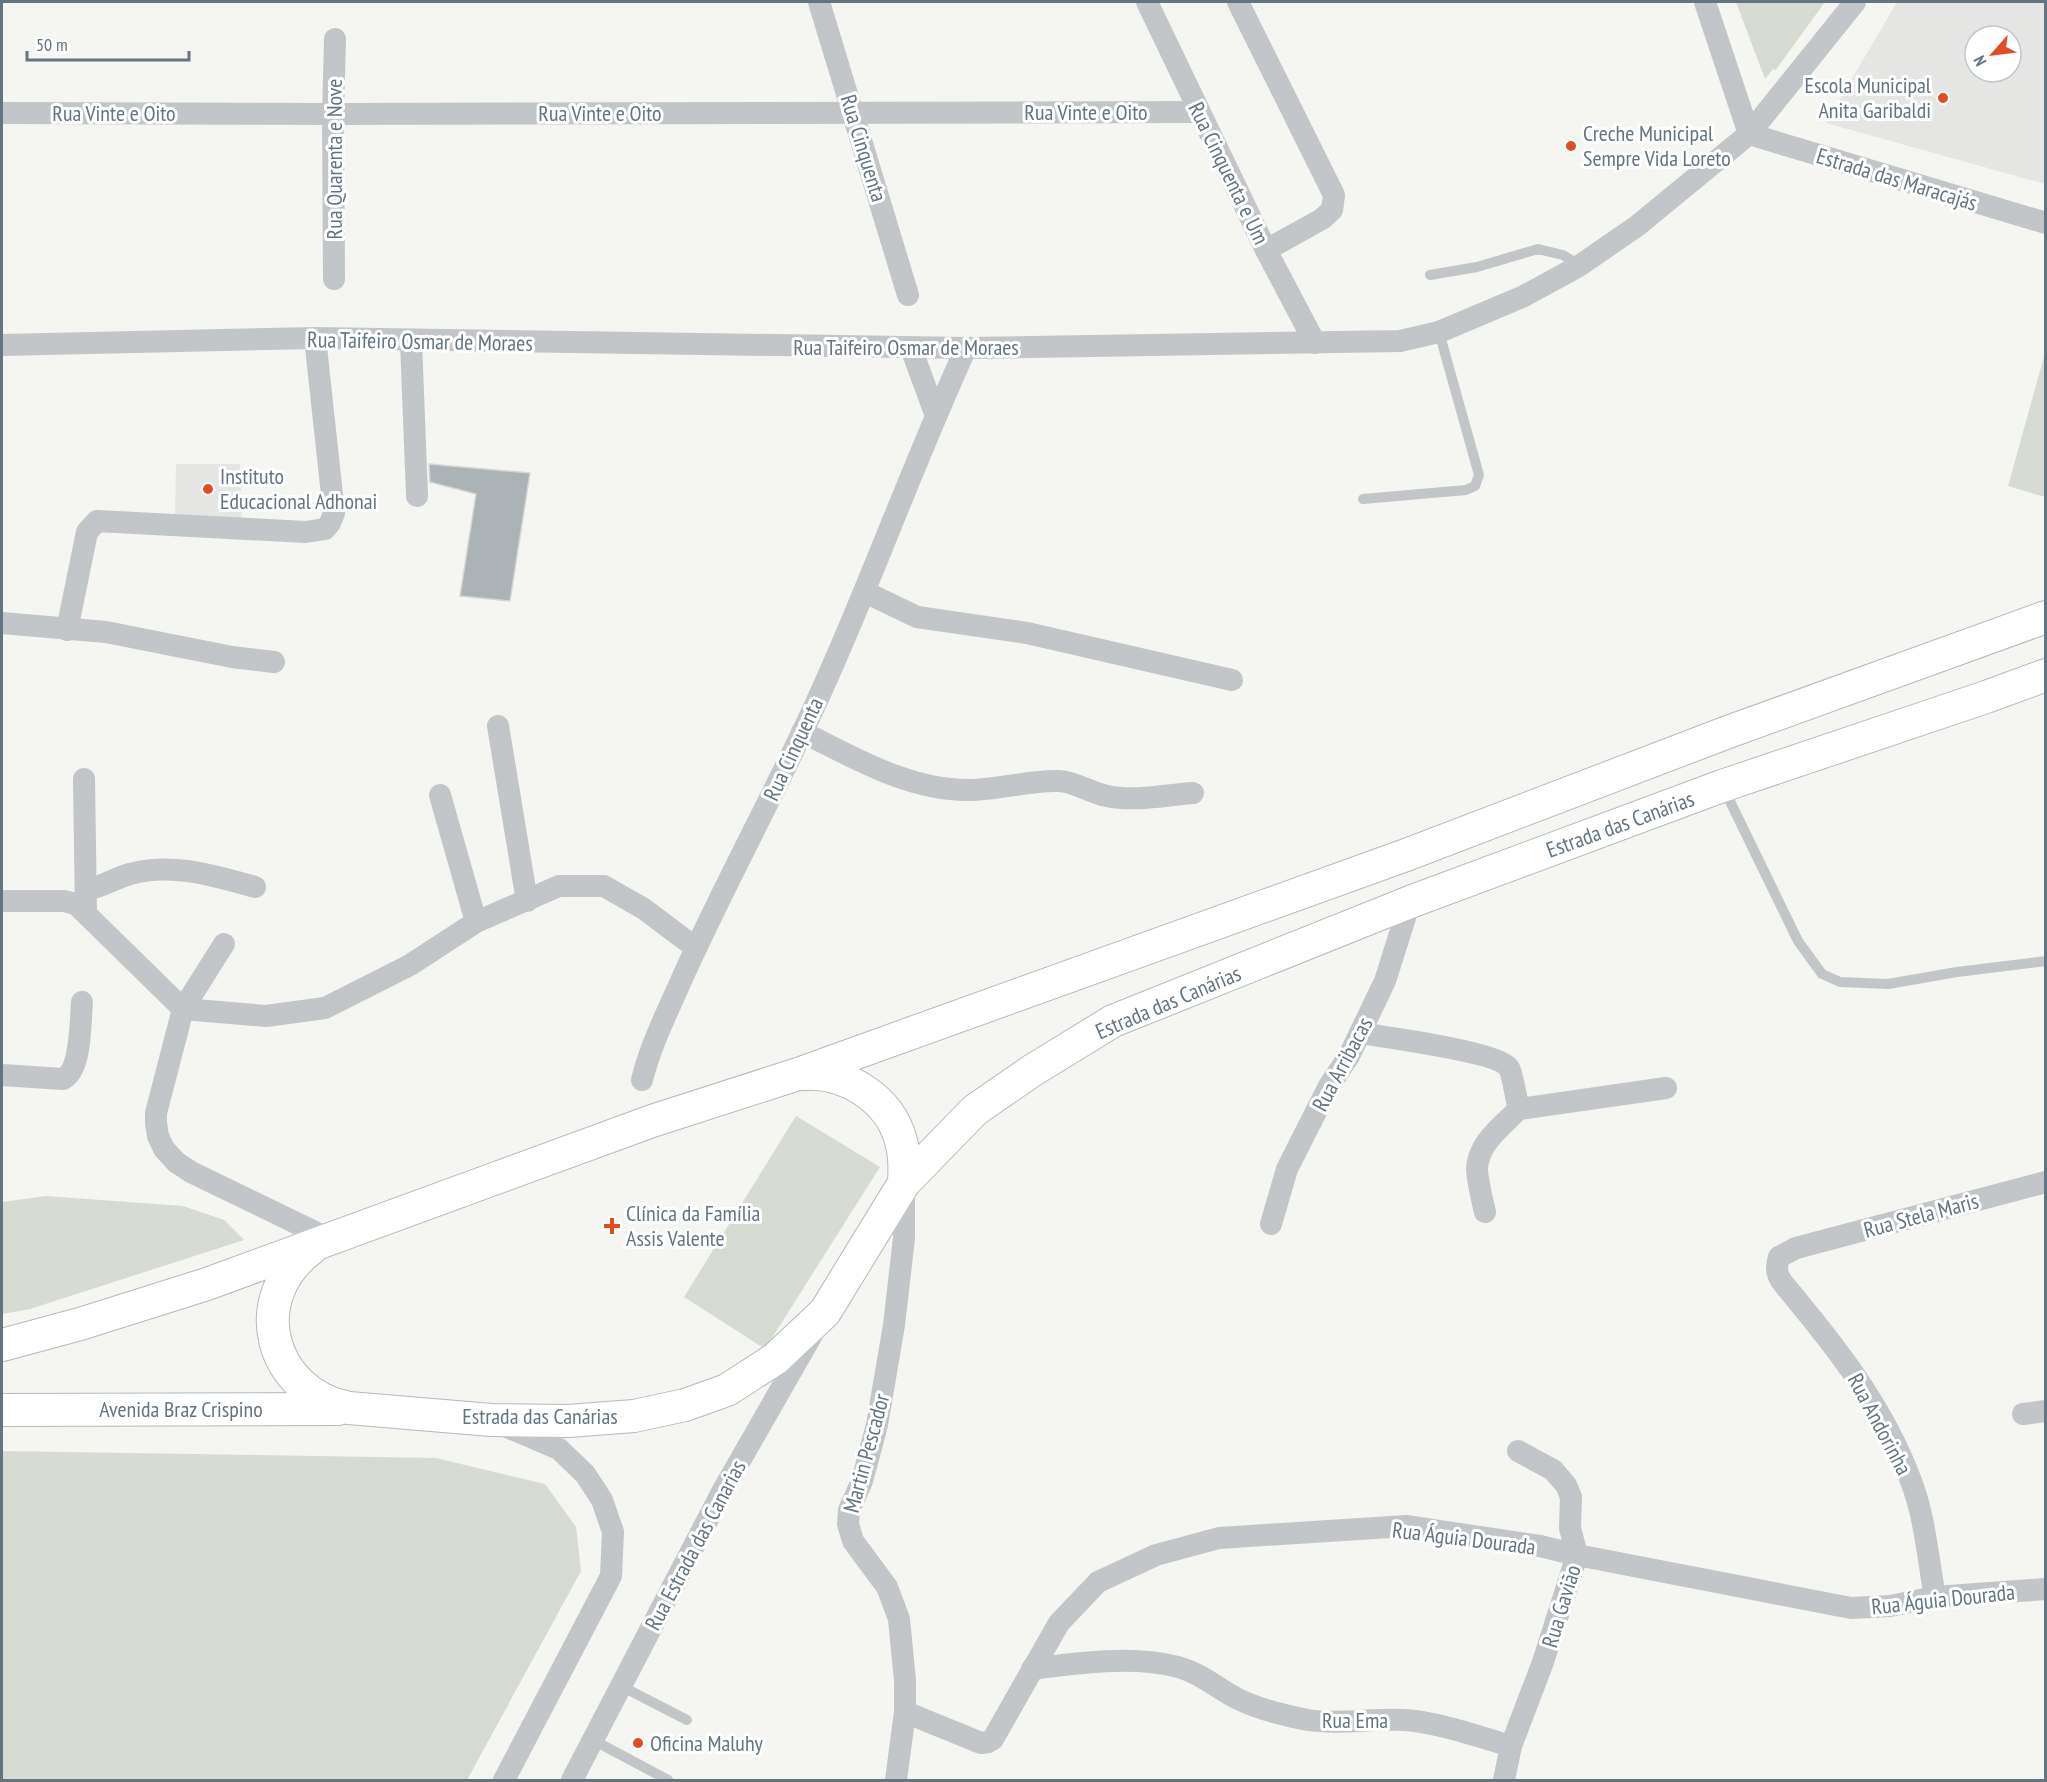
<svg xmlns="http://www.w3.org/2000/svg" width="2047" height="1782" viewBox="0 0 2047 1782" font-family="'PT Sans Narrow',sans-serif">
<style>
.built{fill:#e5e6e4;fill-rule:evenodd}
.green{fill:#d6dcd2}
.building{fill:#abb3b7;stroke:#d6d6d4;stroke-width:1.5}
.lines{fill:none;stroke-linecap:round;stroke-linejoin:round}
.secondary-casing{stroke:#b4babe;stroke-width:34}
.service{stroke:#c2c6c9;stroke-width:10}
.minor{stroke:#c2c6c9;stroke-width:22}
.secondary{stroke:#fff;stroke-width:32}
.poi-dot{fill:#e34b22;stroke:#fff;stroke-width:2}
.labels{text-anchor:middle;stroke-width:6;stroke-linejoin:round;paint-order:stroke}
.poi-label{font-size:22px;fill:#647582;stroke:#fff;text-anchor:start}
.street-label{font-size:22px;fill:#647582;stroke:#fff}
</style>
<rect width="100%" height="100%" fill="#f5f5f1"/>
<g class="built">
<path d="M1897,2H2045V184L1826,123ZM1975,36H2011V72H1975Z"/>
<polygon points="176,464 240,464 242,521 175,521"/>
</g>
<g class="green">
<polygon points="1736,2 1825,2 1775,71 1774,68 1765,79"/>
<polygon points="2045,353 2046,497 2045,497 2008,486"/>
<polygon points="796,1116 880,1167 765,1349 684,1297"/>
<polygon points="46,1196 183,1206 224,1220 244,1240 30,1309 2,1314 2,1202"/>
<polygon points="2,1451 436,1458 545,1484 576,1527 581,1571 467,1780 2,1780"/>
</g>
<polygon class="building" points="429,464 530,473 510,601 460,596 476,494 430,482"/>
<g class="lines">
<g class="secondary-casing">
<g id="secondary">
<path d="M804,1074C846,1071 890,1099 901,1141C905,1155 905,1168 904,1183"/>
<path d="M311,1249C245,1298 269,1392 349,1408L491,1420L568,1421L634,1416L685,1405L727,1390L775,1359L825,1312L904,1183L975,1110L1033,1070L1113,1021L1410,902L1722,786L1986,697L2046,675"/>
<polyline points="2,1345 80,1324 207,1284 652,1121 798,1074 1406,855 1728,732 2046,617"/>
<polyline points="2,1410 338,1409"/>
</g>
</g>
<g class="service">
<polyline points="1430,275 1477,267 1538,249 1563,255 1579,265"/>
<polyline points="1363,499 1466,490 1475,486 1479,475 1439,332"/>
<polyline points="1724,789 1798,941 1822,974 1840,982 1888,984 1957,972 2046,961"/>
<polyline points="621,1686 687,1720"/>
<polyline points="593,1740 668,1780"/>
</g>
<g class="minor">
<polyline points="819,2 908,295"/>
<polyline points="1147,2 1266,250 1315,343"/>
<polyline points="1238,2 1334,195 1332,210 1322,219 1266,250"/>
<polyline points="1705,2 1749,134"/>
<polyline points="2,113 333,114 1199,112"/>
<polyline points="1749,134 2046,223"/>
<polyline points="334,279 333,114 335,39"/>
<polyline points="411,341 417,496"/>
<polyline points="2,345 315,338 966,348 1400,341 1439,332 1522,297 1579,266 1637,226 1749,134 1855,2"/>
<polyline points="911,348 936,416"/>
<polyline points="865,592 917,617 1027,633 1232,680"/>
<polyline points="2,623 106,632 232,657 274,662"/>
<polyline points="67,630 87,532 97,521 306,532 325,529 330,523 334,513 315,338"/>
<polyline points="498,726 527,901"/>
<path d="M802,732C855,758 908,790 968,790C999,790 1029,780 1059,781C1076,782 1091,793 1107,796C1134,802 1166,795 1193,793"/>
<polyline points="84,779 86,914 183,1009 224,944"/>
<polyline points="440,795 476,922"/>
<path d="M86,890C102,887 115,878 130,874C172,862 215,876 255,887"/>
<polyline points="2,901 64,901 76,904 86,914"/>
<path d="M1360,1033C1385,1037 1498,1052 1509,1068C1513,1075 1516,1100 1519,1109L1666,1088"/>
<path d="M2,1075L63,1079C82,1070 80,1021 82,1002"/>
<path d="M642,1080C651,1043 669,1009 684,974C721,893 763,814 802,733C862,607 908,475 966,348"/>
<path d="M1485,1212C1482,1199 1478,1184 1477,1170C1477,1144 1502,1126 1519,1109"/>
<polyline points="1271,1224 1287,1169 1329,1086 1349,1056 1385,981 1410,902"/>
<polyline points="329,1239 191,1172 176,1162 164,1149 158,1136 156,1123 156,1113 183,1009 266,1016 325,1008 410,965 476,922 559,886 604,886 644,909 696,948"/>
<polyline points="2023,1414 2046,1411"/>
<polyline points="500,1424 559,1449 585,1474 602,1500 613,1532 611,1576 504,1780"/>
<path d="M1935,1597C1928,1559 1925,1517 1911,1481C1883,1405 1833,1343 1782,1282C1776,1273 1776,1267 1779,1257L1796,1248L2046,1182"/>
<path d="M1032,1669C1076,1663 1134,1655 1178,1667C1201,1673 1218,1689 1238,1699C1259,1709 1286,1716 1308,1720C1340,1725 1372,1718 1404,1720C1438,1722 1479,1737 1511,1746"/>
<polyline points="905,1712 981,1743 988,1742 993,1739 1059,1623 1098,1582 1156,1555 1219,1538 1406,1526 1540,1546 1577,1555 1851,1608 1890,1606 1935,1597 2046,1589"/>
<polyline points="572,1780 722,1492 813,1333"/>
<polyline points="896,1780 905,1712 905,1681 899,1619 887,1587 853,1541 848,1524 849,1510 862,1481 877,1425 894,1325 904,1238 904,1183"/>
<polyline points="1504,1780 1511,1746 1543,1662 1577,1555 1570,1528 1571,1497 1566,1485 1553,1470 1518,1451"/>
</g>
<use href="#secondary" class="secondary"/>
</g>
<g class="poi-dot">
<circle cx="1943" cy="98" r="6"/>
<circle cx="1571" cy="146" r="6"/>
<circle cx="208" cy="489" r="6"/>
<path d="M609 1217h6v6h6v6h-6v6h-6v-6h-6v-6h6z"/>
<circle cx="638" cy="1743" r="6"/>
</g>
<g class="labels">
<g class="poi-label">
<text x="1931" y="93" text-anchor="end">Escola Municipal<tspan x="1931" dy="25">Anita Garibaldi</tspan></text>
<text x="1583" y="141">Creche Municipal<tspan x="1583" dy="25">Sempre Vida Loreto</tspan></text>
<text x="220" y="484">Instituto<tspan x="220" dy="25">Educacional Adhonai</tspan></text>
<text x="626" y="1221">Clínica da Família<tspan x="626" dy="25">Assis Valente</tspan></text>
<text x="650" y="1751">Oficina Maluhy</text>
</g>
<g class="street-label">
<text x="1086" y="120">Rua Vinte e Oito</text>
<text x="114" y="121">Rua Vinte e Oito</text>
<text x="600" y="121">Rua Vinte e Oito</text>
<text transform="translate(864 148) rotate(73)" y="8">Rua Cinquenta</text>
<text transform="translate(334 159) rotate(-90)" y="8">Rua Quarenta e Nove</text>
<text transform="translate(1229 173) rotate(64)" y="8">Rua Cinquenta e Um</text>
<text transform="translate(1897 179) rotate(17)" y="8">Estrada das Maracajás</text>
<text transform="translate(420 341) rotate(1)" y="8">Rua Taifeiro Osmar de Moraes</text>
<text x="906" y="355">Rua Taifeiro Osmar de Moraes</text>
<text transform="translate(793 749) rotate(-65)" y="8">Rua Cinquenta</text>
<text transform="translate(1620 824) rotate(-20)" y="8">Estrada das Canárias</text>
<text transform="translate(1168 1002) rotate(-23)" y="8">Estrada das Canárias</text>
<text transform="translate(1342 1064) rotate(-62)" y="8">Rua Arribacas</text>
<text transform="translate(1921 1215) rotate(-15)" y="8">Rua Stela Maris</text>
<text x="181" y="1417">Avenida Braz Crispino</text>
<text x="540" y="1424">Estrada das Canárias</text>
<text transform="translate(1880 1424) rotate(62)" y="8">Rua Andorinha</text>
<text transform="translate(866 1453) rotate(-75)" y="8">Martin Pescador</text>
<text transform="translate(1464 1538) rotate(7)" y="8">Rua Águia Dourada</text>
<text transform="translate(695 1545) rotate(-62)" y="8">Rua Estrada das Canarias</text>
<text transform="translate(1943 1599) rotate(-6)" y="8">Rua Águia Dourada</text>
<text transform="translate(1561 1606) rotate(-73)" y="8">Rua Gavião</text>
<text x="1355" y="1728">Rua Ema</text>
</g>
</g>
<rect width="2047" height="1782" fill="none" stroke="#647582" stroke-width="6"/>
<g transform="translate(1993 54) rotate(242)"><circle r="28" fill="#ffffff" stroke="#c1c8cd" stroke-width="1.5"/>
<path d="M0-4.5L10 22L0 15L-10 22Z" fill="#e34b22"/>
<text y="-9" font-size="16" font-weight="bold" text-anchor="middle" fill="#647582">N</text>
</g>
<path d="M27 51v9h162v-9" fill="none" stroke="#647582" stroke-width="3"/>
<text x="36" y="51" font-size="18" fill="#647582" stroke="#ffffff" stroke-width="4.5" paint-order="stroke">50 m</text>
</svg>
